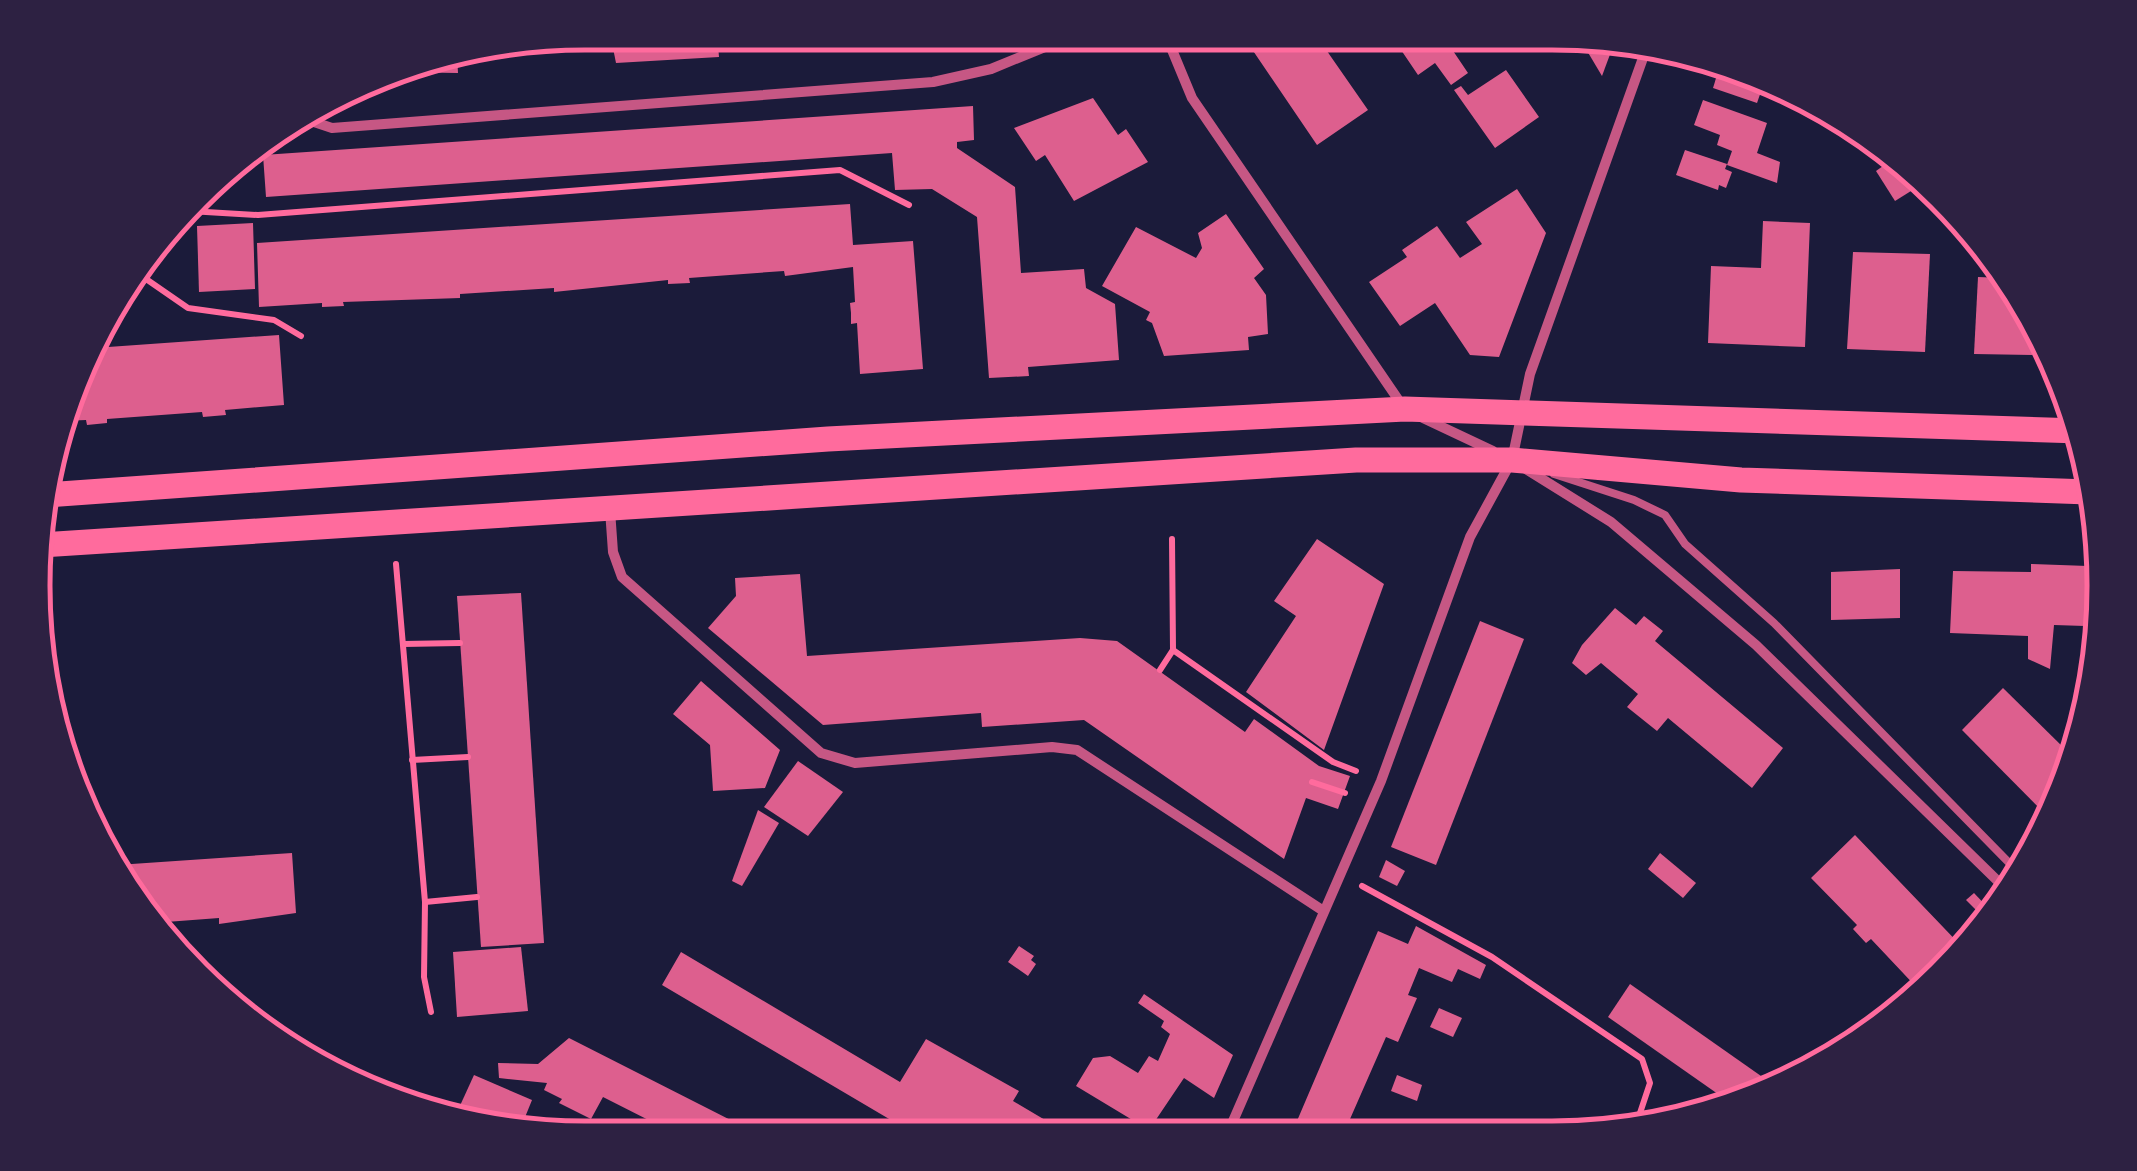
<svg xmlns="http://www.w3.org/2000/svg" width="2137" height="1171" viewBox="0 0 2137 1171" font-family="Raleway,sans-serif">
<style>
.building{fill:#dd5f8e}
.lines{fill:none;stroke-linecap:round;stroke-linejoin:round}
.path{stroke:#ff6b9d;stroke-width:6}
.service{stroke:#c65784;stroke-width:8}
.minor{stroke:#c65784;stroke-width:10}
.primary{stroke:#ff6b9d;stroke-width:25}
.rim{fill:none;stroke:#ff6b9d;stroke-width:5}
</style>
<rect width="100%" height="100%" fill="#1b1b3a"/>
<g class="building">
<polygon points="610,33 717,33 719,57 616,63"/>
<polygon points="873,33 975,33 976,45 874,52"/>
<polygon points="1241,33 1306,33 1314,45 1320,41 1368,110 1317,145"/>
<polygon points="1413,33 1441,33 1468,73 1451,85 1435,63 1418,75 1397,44"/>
<polygon points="1577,34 1605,37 1612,49 1602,76"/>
<polygon points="457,54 458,73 392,72 392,77 378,78 407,62"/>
<polygon points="1721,62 1765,80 1757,103 1713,88"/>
<polygon points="1506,70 1539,117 1495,148 1454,90 1461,86 1468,95"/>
<polygon points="1093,98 1118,135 1126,129 1148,162 1074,201 1045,155 1036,161 1014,128"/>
<polygon points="1703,100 1767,123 1757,153 1780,162 1777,183 1727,165 1732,151 1717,145 1720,135 1694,125"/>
<polygon points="973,106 974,140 957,142 957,148 1015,187 1021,273 1084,269 1086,288 1115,304 1119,360 1028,367 1029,376 989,378 977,217 932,189 895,190 892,153 266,197 263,155"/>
<polygon points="1685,150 1727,164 1725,169 1732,172 1726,188 1719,185 1718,190 1676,175"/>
<polygon points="1890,161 1919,186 1895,201 1876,171"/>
<polygon points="1517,189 1546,233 1499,357 1470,355 1435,303 1400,326 1369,282 1407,257 1402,250 1437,226 1460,258 1482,244 1466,222"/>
<polygon points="850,204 853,245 913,241 923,369 860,374 857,323 851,324 851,313 850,303 855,302 853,267 785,276 784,271 689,278 690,283 668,284 668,280 554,292 554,288 460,294 460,298 343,302 344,306 322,307 322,303 259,307 257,243"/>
<polygon points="1226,214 1264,269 1254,278 1266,295 1268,334 1248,337 1249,350 1164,356 1152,323 1146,320 1150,312 1102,286 1136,227 1196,258 1202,248 1198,233"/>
<polygon points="1763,221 1810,223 1805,347 1708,343 1711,266 1761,268"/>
<polygon points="253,223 255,289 199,292 197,226"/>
<polygon points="1853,252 1930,254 1925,352 1847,349"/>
<polygon points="1978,277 2004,278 2033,335 2032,355 1974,354"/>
<polygon points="279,335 284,405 225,410 226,415 203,417 202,412 107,419 107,423 87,425 86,420 61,421 94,348"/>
<polygon points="1317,539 1384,584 1324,750 1246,692 1296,616 1274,601"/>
<polygon points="2031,564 2088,566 2085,626 2054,625 2050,669 2028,659 2028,636 1950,633 1953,571 2031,572"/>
<polygon points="1900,569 1900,618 1831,620 1831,572"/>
<polygon points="800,574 807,656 1080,638 1117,641 1245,732 1254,719 1319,766 1350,776 1338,809 1306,798 1284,859 1084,720 982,727 981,713 823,725 708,628 736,596 735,578"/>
<polygon points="521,593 544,943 481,947 457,596"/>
<polygon points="1615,608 1636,625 1644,616 1663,631 1655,641 1783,748 1752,788 1668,718 1657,731 1627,707 1638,694 1601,663 1586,675 1572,663 1582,645"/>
<polygon points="1480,621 1524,639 1436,865 1391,847"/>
<polygon points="701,681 780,750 765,788 713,791 710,745 673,714"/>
<polygon points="2003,688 2068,752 2046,815 1962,730"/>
<polygon points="798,761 843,792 808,836 764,807"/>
<polygon points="758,810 779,823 742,886 732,881"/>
<polygon points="1855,835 1966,951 1920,991 1871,939 1866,943 1853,929 1857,925 1811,878"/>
<polygon points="292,853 296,913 219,924 219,918 153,923 117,865"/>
<polygon points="1660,853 1696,883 1683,898 1648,869"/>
<polygon points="1386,860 1405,871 1397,886 1379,877"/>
<polygon points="1974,893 1991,911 1984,918 1966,900"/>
<polygon points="1416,926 1486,965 1480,979 1458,969 1452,982 1419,968 1408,995 1417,998 1398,1042 1386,1037 1343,1135 1291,1135 1378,931 1408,944"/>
<polygon points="1019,946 1034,956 1031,960 1036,964 1028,976 1008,962"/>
<polygon points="521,947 528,1011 457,1017 453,952"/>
<polygon points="681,952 900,1082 926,1039 1019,1091 1013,1101 1062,1130 1058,1136 918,1136 662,985"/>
<polygon points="1630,984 1771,1083 1765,1092 1735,1106 1608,1017"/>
<polygon points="1144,994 1233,1055 1214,1098 1184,1078 1149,1130 1076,1086 1093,1058 1110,1056 1138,1073 1149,1056 1158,1061 1170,1034 1161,1027 1164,1021 1138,1003"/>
<polygon points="1439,1008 1462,1018 1453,1037 1430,1027"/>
<polygon points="569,1038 764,1137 682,1137 603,1097 591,1119 559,1103 562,1099 544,1090 547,1083 499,1078 498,1063 538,1064"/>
<polygon points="474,1075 532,1100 519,1132 453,1121"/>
<polygon points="1397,1075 1422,1085 1417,1101 1391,1091"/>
</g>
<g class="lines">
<g class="path">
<polyline points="189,211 258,215 840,170 909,205"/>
<polyline points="133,270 188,308 274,320 301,336"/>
<polyline points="1172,539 1173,650"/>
<polyline points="396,564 425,902 424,977 431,1012"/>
<polyline points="403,644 460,643"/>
<polyline points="1160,670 1173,650 1333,762 1356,771"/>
<polyline points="412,760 468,757"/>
<polyline points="1312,782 1345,793"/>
<polyline points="1362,886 1492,957 1642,1059 1650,1083 1634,1131"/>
<polyline points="425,902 477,897"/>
</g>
<polyline class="service" points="1554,474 1634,500 1665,515 1685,544 1774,623 2021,875"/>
<g class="minor">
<polyline points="1165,33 1192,98 1404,408"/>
<polyline points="302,118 332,128 933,82 991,69 1079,33"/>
<polyline points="1423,418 1493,451"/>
<polyline points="1526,469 1611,522 1756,645 2009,892"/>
<polyline points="610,510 613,552 622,577 821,753 855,763 1052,747 1077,750 1322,910"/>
<polyline points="1227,1135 1381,781 1470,537 1512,460 1530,374 1648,44"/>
</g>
<g class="primary">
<polyline points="46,495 828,439 1405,409 2080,431"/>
<polyline points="41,545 1356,460 1512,460 1741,480 2089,492"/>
</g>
</g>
<path d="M0 0H2137V1171H0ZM585 50H1552A535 535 0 0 1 2087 585V586A535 535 0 0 1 1552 1121H585A535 535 0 0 1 50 586V585A535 535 0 0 1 585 50Z" fill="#2d2142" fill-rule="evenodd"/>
<path class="rim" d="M585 50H1552A535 535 0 0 1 2087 585V586A535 535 0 0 1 1552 1121H585A535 535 0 0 1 50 586V585A535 535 0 0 1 585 50Z"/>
</svg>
